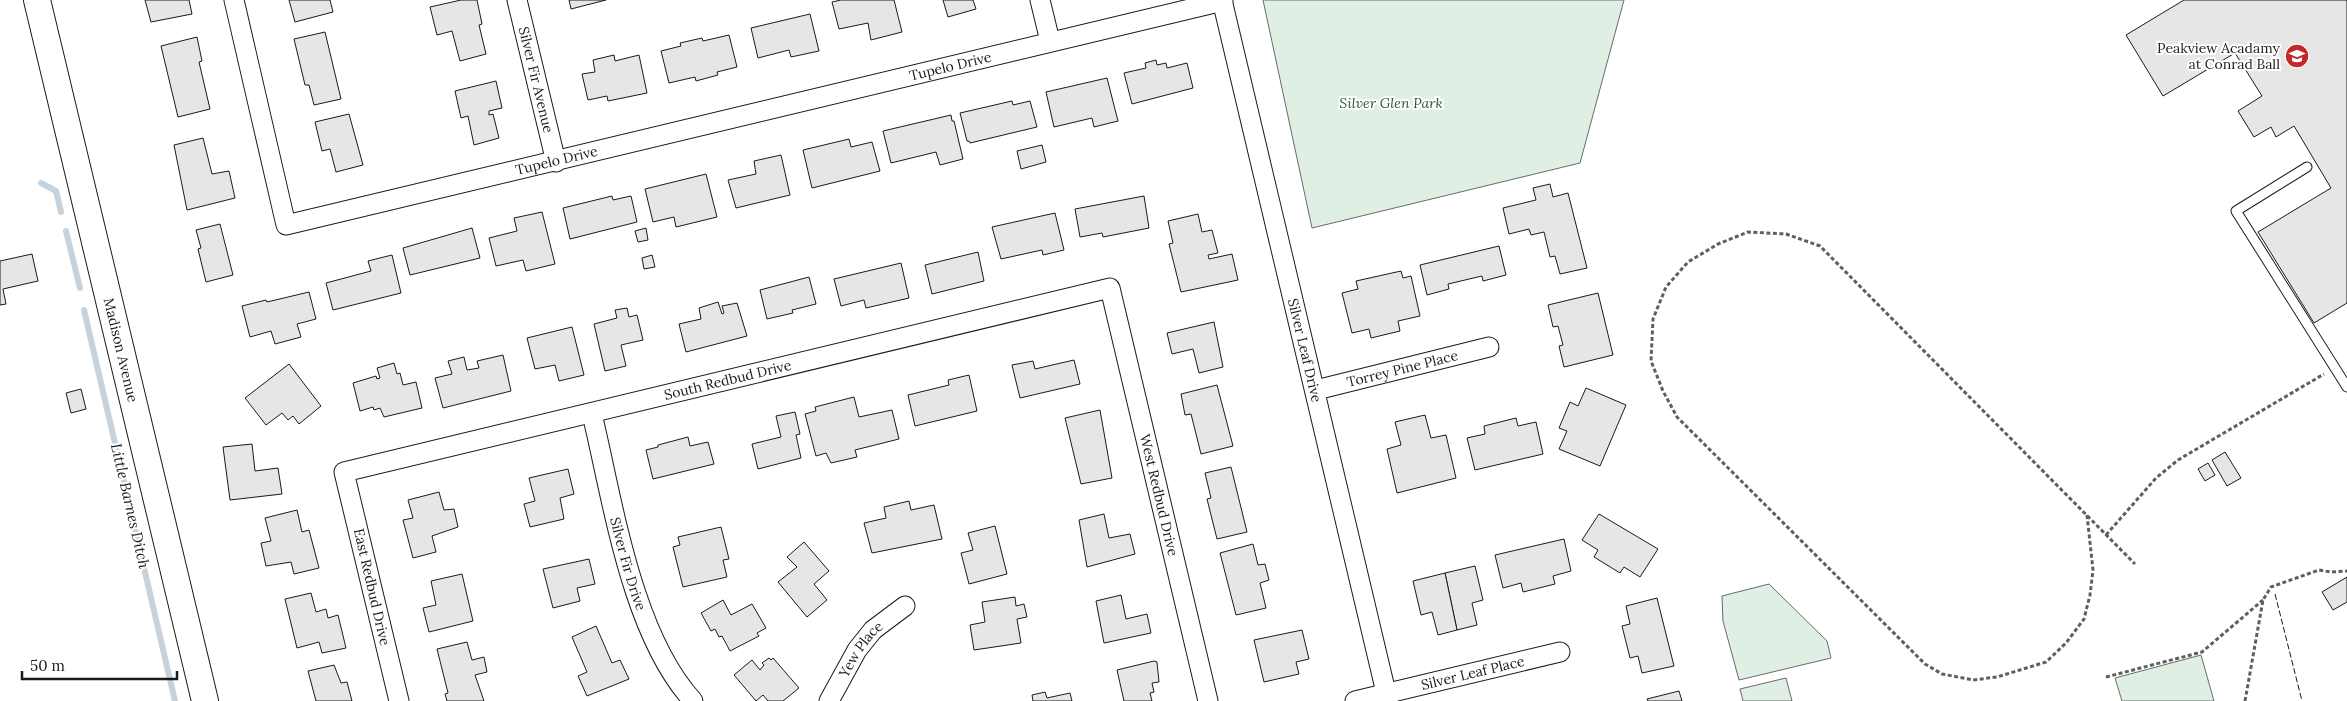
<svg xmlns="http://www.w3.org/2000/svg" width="2347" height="701" viewBox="0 0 2347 701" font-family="Lora,serif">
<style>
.green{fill:#e0efe3;stroke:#6a6a6a}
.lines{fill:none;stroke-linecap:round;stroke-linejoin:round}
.stream{stroke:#c6d2dc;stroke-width:6}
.building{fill:#e6e6e6;stroke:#1a1a1a}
.lane-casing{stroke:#1a1a1a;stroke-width:11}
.street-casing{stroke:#1a1a1a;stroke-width:21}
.secondary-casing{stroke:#1a1a1a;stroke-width:28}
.path{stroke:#5f5f5f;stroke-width:3;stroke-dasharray:4 2.5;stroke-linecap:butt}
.lane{stroke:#fff;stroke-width:9}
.street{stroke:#fff;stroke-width:19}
.secondary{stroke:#fff;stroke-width:26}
.fence{stroke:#1a1a1a;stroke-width:1;stroke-dasharray:6 2.5;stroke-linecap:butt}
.labels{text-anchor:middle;stroke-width:4;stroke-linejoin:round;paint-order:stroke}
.poi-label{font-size:14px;fill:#1a1a1a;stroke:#fff;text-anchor:end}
.street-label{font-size:14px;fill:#1a1a1a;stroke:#fff}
.park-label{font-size:14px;font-style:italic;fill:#2b5a34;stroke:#fff}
.water-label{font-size:15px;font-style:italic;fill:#1a1a1a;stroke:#fff}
</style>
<rect width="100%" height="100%" fill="#fff"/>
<g class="green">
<polygon points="1263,0 1624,0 1580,163 1312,228"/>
<polygon points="1769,584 1827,641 1831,658 1739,680 1723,621 1722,596"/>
<polygon points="2201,655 2214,701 2122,701 2115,678"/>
<polygon points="1786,678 1792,701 1743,701 1740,689"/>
</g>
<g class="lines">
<g class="stream">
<polyline points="41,183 56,191 61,212"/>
<polyline points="66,231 80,288"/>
<polyline points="84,310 175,701"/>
</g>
</g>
<g class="building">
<polygon points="145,0 189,0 192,14 151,22"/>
<polygon points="289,0 330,0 333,12 295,22"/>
<polygon points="461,0 477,0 482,24 479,25 486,54 460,61 452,31 437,35 430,7"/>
<polygon points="569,0 606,0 571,9"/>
<polygon points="841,0 894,0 902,32 871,40 868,23 839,29 832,2"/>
<polygon points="943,0 973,0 976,9 948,17"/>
<polygon points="2184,0 2347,0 2347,303 2314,323 2258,232 2331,188 2294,126 2276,137 2271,127 2254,137 2238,111 2262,96 2235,53 2163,96 2126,35"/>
<polygon points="810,14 819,51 791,57 789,50 758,58 751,28"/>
<polygon points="325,32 341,99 314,105 309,85 305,85 294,39"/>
<polygon points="729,35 737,67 717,72 718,75 696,81 695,77 669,83 661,51 681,46 680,43 702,38 703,41"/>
<polygon points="197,37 202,61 199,62 210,109 178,117 161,46"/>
<polygon points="614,55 615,61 639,55 647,93 608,101 607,96 588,100 582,74 595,72 593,60"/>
<polygon points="1156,60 1157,65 1166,63 1167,68 1187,63 1193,88 1132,104 1124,73 1146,68 1145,63"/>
<polygon points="1107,78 1118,121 1094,127 1092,118 1054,127 1046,92"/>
<polygon points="496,81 502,108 489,111 489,115 493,114 499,138 474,145 468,116 461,118 455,91"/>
<polygon points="1012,101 1013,105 1030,101 1037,127 970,143 969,141 967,141 960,113"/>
<polygon points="349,114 363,165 336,172 330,149 322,151 315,122"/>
<polygon points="951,115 952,121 954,121 963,159 940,165 936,152 891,163 883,131"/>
<polygon points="203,138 212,174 229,171 235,198 187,210 174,145"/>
<polygon points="849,139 851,147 872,142 880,171 812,188 803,150"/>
<polygon points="1042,145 1046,162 1021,169 1017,151"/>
<polygon points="781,155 790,195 736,208 728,180 756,174 754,161"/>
<polygon points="706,174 717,217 676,227 674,217 653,222 645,189"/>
<polygon points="1550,184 1553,197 1568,193 1587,268 1560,274 1555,256 1550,257 1544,232 1531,235 1529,229 1509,234 1503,208 1536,200 1533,188"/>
<polygon points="612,196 613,200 631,196 637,222 570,239 563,208"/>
<polygon points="1144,196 1149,228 1103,237 1102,233 1080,237 1075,209"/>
<polygon points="542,212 555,264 526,271 523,260 496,266 489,238 517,231 514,218"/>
<polygon points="1055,213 1064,250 1043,255 1042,250 1001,259 992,227"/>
<polygon points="1198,214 1202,232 1212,230 1218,253 1208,255 1209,259 1232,254 1238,280 1181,292 1169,244 1173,243 1168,221"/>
<polygon points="220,224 233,275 206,282 198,249 201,248 196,230"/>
<polygon points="472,228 480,258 410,275 403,248"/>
<polygon points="646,228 648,240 638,242 635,231"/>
<polygon points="1499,246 1506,275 1483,281 1482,276 1448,284 1449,289 1427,295 1420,265"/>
<polygon points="978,252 984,281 932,294 925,265"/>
<polygon points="32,254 38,281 3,289 6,304 0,305 0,261"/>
<polygon points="392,255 401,293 333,310 326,283 371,271 368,261"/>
<polygon points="652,255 655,267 644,269 642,258"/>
<polygon points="901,263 909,298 866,308 864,300 841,306 834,279"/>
<polygon points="1401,271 1403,278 1411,276 1420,316 1398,321 1400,331 1371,338 1369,329 1352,333 1342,293 1358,289 1356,281"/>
<polygon points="809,277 816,304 792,310 793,313 767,319 760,290"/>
<polygon points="309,292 316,319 297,324 301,337 275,344 271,331 250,337 242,306 266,300 267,302"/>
<polygon points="1598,293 1613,355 1564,367 1559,346 1563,345 1558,326 1553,327 1548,305"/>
<polygon points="718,302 722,314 724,313 722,306 737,303 747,336 686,352 679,324 701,319 699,308"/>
<polygon points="627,308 629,317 637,315 643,340 621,345 626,366 605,371 594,324 617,318 615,310"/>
<polygon points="1214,322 1223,367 1199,373 1193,349 1172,354 1167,333"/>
<polygon points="572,327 584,375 559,381 555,365 535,369 527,338"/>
<polygon points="503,355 511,391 443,408 435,378 452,374 448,361 464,357 467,370 479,368 477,361"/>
<polygon points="1074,360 1080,384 1020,398 1012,365 1033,361 1035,369"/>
<polygon points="394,363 397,374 400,373 403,385 416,382 422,408 384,417 380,408 374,410 373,407 360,411 353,383 376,376 377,379 380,378 377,368"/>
<polygon points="289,364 321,406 299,424 293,416 288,420 282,413 266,425 245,398"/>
<polygon points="969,375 977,411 915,426 908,395 949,385 948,380"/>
<polygon points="1217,385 1233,446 1201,454 1191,414 1185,415 1181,394"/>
<polygon points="1586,388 1626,405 1600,466 1559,449 1567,431 1559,428 1570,402 1578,406"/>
<polygon points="81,389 86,409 71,413 66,393"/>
<polygon points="854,397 859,417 892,410 899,439 855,450 857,457 831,463 826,453 816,456 805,414 816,411 815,407"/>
<polygon points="1100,410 1112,478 1081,484 1065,418"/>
<polygon points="795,412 800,434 796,435 801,458 758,469 752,444 781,437 776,416"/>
<polygon points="1425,415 1431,438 1446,435 1456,478 1397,493 1387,449 1401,445 1395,422"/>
<polygon points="1516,418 1518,426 1536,422 1543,454 1475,470 1467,438 1485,434 1484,426"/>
<polygon points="688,437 690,446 708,442 714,464 653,479 646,450 658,447 658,445"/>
<polygon points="252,444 255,471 278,468 282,494 230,500 223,447"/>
<polygon points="2225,452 2241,478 2227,486 2212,460"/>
<polygon points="2208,463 2215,475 2205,481 2198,469"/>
<polygon points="1231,467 1247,532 1217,539 1207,499 1211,498 1205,473"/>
<polygon points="568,469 574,494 560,498 564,519 530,527 524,504 535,501 529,478"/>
<polygon points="439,492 444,510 454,509 458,527 432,536 436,552 413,558 403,520 413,518 408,500"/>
<polygon points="909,501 911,510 934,505 942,539 872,553 864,523 886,518 884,507"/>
<polygon points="297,510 302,532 309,530 319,568 294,574 291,562 266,566 261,543 271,541 265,518"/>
<polygon points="1104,514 1109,538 1130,534 1135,554 1087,567 1079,520"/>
<polygon points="1599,514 1658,549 1640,577 1624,567 1620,573 1594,557 1598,550 1582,540"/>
<polygon points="995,526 1007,574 969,584 961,553 973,550 968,533"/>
<polygon points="721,527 729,559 723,560 727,577 683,587 673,547 680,545 678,537"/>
<polygon points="1564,539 1571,571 1553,576 1555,584 1523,592 1521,583 1503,588 1495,555"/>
<polygon points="804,542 829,571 814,584 827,600 807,617 778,582 797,567 787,557"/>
<polygon points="1253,544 1258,565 1265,564 1269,580 1260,583 1266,608 1236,615 1220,553"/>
<polygon points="589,559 595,584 577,588 580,601 553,608 543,569"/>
<polygon points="1475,566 1483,600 1472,603 1477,625 1457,630 1445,573"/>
<polygon points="1445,573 1457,630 1438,635 1432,612 1421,615 1413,581"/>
<polygon points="462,574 473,621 429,632 423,608 436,605 431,581"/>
<polygon points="2347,577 2347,602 2333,610 2322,592"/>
<polygon points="311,593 316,612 326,609 328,618 338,615 346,648 322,653 319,642 297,648 285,599"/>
<polygon points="1121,595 1126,619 1147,614 1151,633 1104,643 1096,601"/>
<polygon points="1015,597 1016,606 1024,604 1027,617 1017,619 1021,643 974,650 970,625 985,622 982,602"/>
<polygon points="1657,598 1674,666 1642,673 1638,656 1630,658 1622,626 1630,624 1626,606"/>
<polygon points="723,600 731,615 752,604 766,628 757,633 759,636 730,651 722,636 719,637 715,629 711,631 701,613"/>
<polygon points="596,626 612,663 620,660 629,679 587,696 578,676 587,672 572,637"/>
<polygon points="1302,630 1309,659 1296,662 1299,674 1264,682 1254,640"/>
<polygon points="467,642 472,660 484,657 487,672 475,675 484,701 447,701 445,694 448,693 437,649"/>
<polygon points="769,658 771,660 773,658 799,688 783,701 768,701 763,695 756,701 734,675 752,660 760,670 764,665 762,663"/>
<polygon points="1154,661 1157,662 1159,682 1152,683 1154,692 1150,693 1152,701 1124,701 1117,670"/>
<polygon points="334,665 341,683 347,682 352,701 316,701 308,671"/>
<polygon points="1679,691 1682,701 1648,701 1647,699"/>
<polygon points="1045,692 1047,698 1070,693 1072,701 1033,701 1032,695"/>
</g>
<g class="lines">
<g class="lane-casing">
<polyline id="lane" points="2307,167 2236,211 2347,387"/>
</g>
<g class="street-casing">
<g id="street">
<path id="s1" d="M234,0L286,225L1223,1"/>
<path id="s2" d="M517,0L556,162"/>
<polyline points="1040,0 1050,41"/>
<path id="s3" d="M1222,0L1388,701"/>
<path id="s4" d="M1316,390L1489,347"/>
<path id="s5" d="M592,414C613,501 631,633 693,701"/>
<path id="s6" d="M399,701L344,472L1110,288L1208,701"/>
<path id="s7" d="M829,701L857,650L873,630L905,606"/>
<path id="s8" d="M1355,701L1560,652"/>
</g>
</g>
<g class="secondary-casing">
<g id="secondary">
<path id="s9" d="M37,0L205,701"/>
</g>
</g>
<g class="path">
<polyline points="2087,515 2093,570 2090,595 2084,619 2066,643 2046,662 1997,677 1973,680 1942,674 1925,664 1677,417 1663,391 1651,361 1653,319 1666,287 1688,262 1718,244 1748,232 1786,234 1820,246 2135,564"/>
<polyline points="2106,535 2156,478 2178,460 2324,374"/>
<polyline points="2106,677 2202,652 2263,600"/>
<polyline points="2245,701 2263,600 2271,587 2319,570 2331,572 2347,571"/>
</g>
<use href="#lane" class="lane"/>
<use href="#street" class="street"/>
<use href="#secondary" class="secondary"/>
<polyline class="fence" points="2275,594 2302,701"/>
</g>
<defs>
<g id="school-disc" transform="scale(1.25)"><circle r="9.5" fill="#c62828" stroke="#fff"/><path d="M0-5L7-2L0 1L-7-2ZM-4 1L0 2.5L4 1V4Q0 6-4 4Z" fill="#fff"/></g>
</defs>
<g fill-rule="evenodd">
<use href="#school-disc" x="2297" y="56"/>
</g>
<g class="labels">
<g class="poi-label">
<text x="2280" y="53">Peakview Acadamy<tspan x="2280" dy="16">at Conrad Ball</tspan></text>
</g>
<g class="street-label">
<text dy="5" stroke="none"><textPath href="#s1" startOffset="914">Tupelo Drive</textPath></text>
<text dy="5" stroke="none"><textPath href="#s2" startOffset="82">Silver Fir Avenue</textPath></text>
<text dy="5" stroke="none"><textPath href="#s1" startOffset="509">Tupelo Drive</textPath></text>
<text dy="5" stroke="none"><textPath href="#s9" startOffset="360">Madison Avenue</textPath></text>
<text dy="5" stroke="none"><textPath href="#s3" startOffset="360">Silver Leaf Drive</textPath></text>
<text dy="5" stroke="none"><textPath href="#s4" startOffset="89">Torrey Pine Place</textPath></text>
<text dy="5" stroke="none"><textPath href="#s6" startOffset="630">South Redbud Drive</textPath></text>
<text dy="5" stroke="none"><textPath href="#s6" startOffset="1236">West Redbud Drive</textPath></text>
<text dy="5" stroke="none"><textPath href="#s5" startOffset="154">Silver Fir Drive</textPath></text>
<text transform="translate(372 587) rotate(77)" y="5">East Redbud Drive</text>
<text dy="5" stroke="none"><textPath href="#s7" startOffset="61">Yew Place</textPath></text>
<text dy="5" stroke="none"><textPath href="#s8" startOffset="121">Silver Leaf Place</textPath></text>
</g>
<g class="park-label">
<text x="1391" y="108">Silver Glen Park</text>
</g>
<g class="water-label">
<text transform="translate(130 506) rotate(77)" y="5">Little Barnes Ditch</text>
</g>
</g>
<path d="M22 671v8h155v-8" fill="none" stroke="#1a1a1a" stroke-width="2.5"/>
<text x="30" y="671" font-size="15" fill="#1a1a1a" stroke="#ffffff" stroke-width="4" paint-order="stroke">50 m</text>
</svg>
